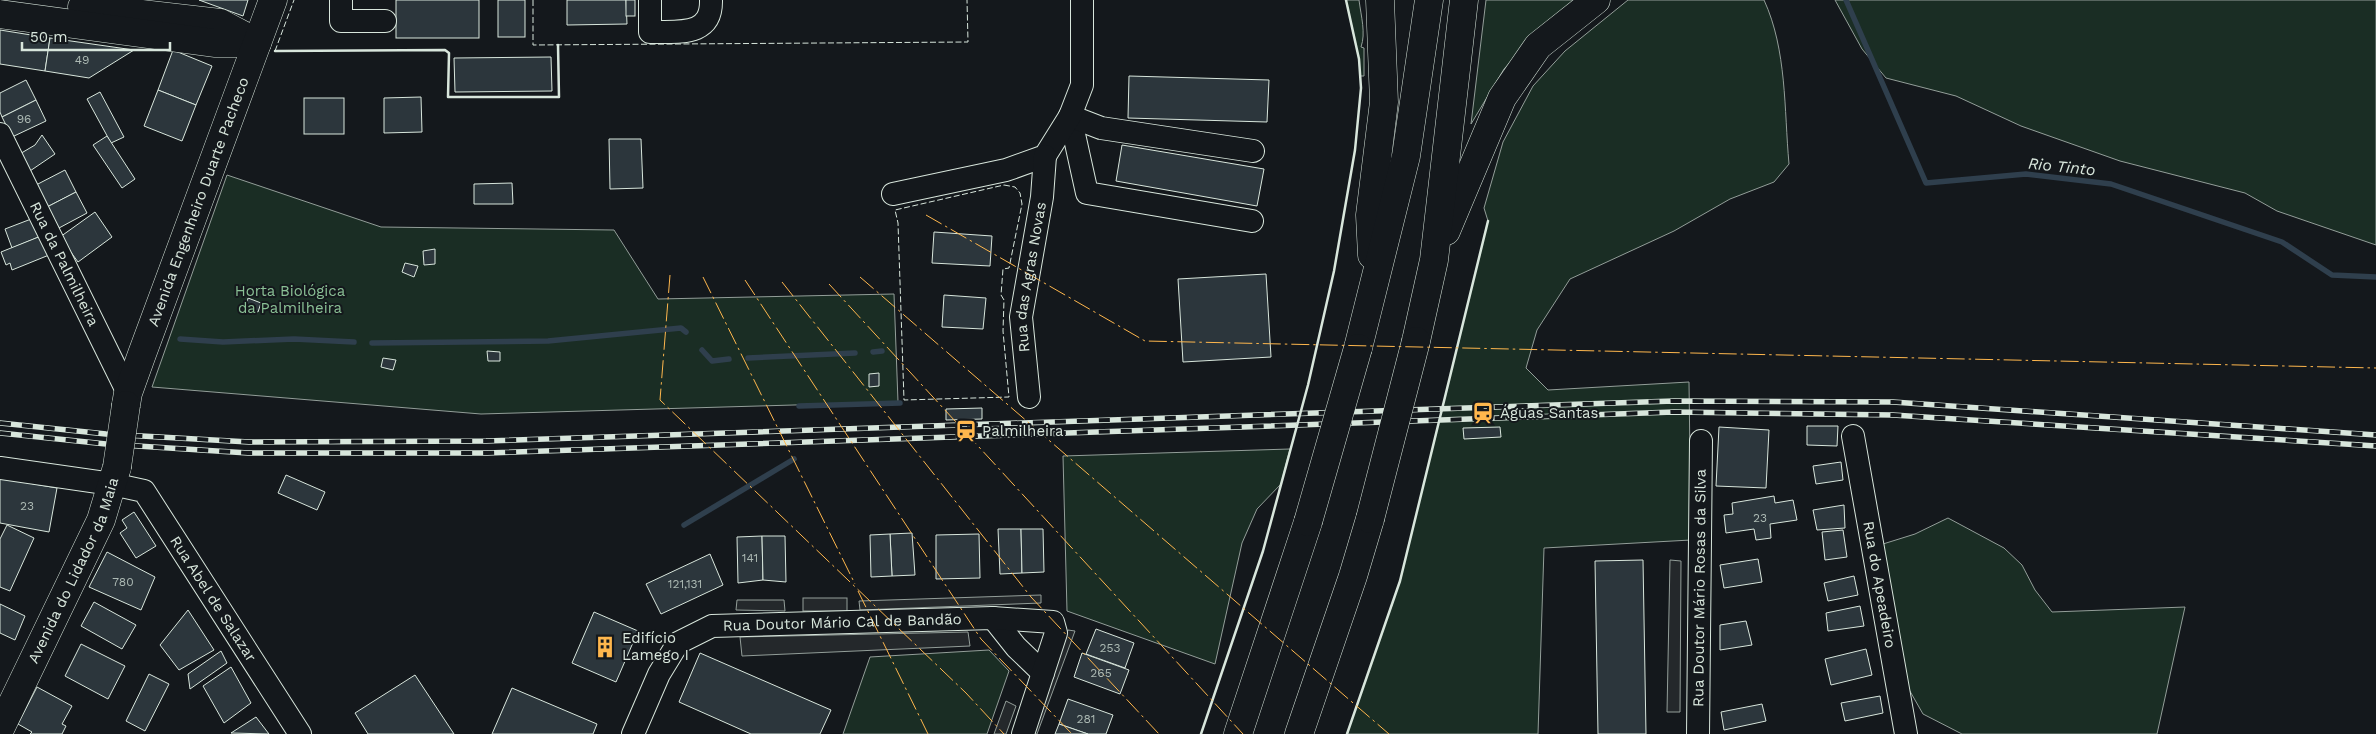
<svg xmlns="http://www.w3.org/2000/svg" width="2376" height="734" viewBox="0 0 2376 734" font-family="'Work Sans',sans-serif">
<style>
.green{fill:#1a2d24;stroke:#939e99}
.parking{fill:#24282b;stroke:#939e99}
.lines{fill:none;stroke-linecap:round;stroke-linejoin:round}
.stream{stroke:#2f3f4d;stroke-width:5.5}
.building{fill:#2c363c;stroke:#d8e6dc}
.minor-casing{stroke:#d8e6dc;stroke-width:24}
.major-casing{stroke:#d8e6dc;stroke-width:29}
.highway-casing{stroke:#d8e6dc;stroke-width:29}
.minor{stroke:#14181c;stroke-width:22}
.major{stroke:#14181c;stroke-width:28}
.highway{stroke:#14181c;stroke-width:28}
.rail-casing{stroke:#d8e6dc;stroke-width:5.5}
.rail{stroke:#14181c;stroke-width:4;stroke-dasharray:11;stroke-linecap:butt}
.major-bridge-casing{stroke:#d8e6dc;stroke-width:29;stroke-linecap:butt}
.highway-bridge-casing{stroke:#d8e6dc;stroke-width:29;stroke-linecap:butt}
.major-bridge{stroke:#14181c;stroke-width:28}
.highway-bridge{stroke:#14181c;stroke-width:28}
.fence{stroke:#d8e6dc;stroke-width:1;stroke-dasharray:6 2.5;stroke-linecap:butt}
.wall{stroke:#d8e6dc;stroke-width:2.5}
.power{stroke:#ffb74d;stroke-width:1;stroke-dasharray:18 4 2.5 4;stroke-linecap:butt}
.labels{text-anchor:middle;stroke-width:4;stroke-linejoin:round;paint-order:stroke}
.number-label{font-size:12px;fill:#adbab4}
.street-label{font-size:15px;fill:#d8e6dc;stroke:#14181c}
.park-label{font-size:15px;fill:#8ac095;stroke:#14181c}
.poi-label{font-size:15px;fill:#d8e6dc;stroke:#14181c;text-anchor:start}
.water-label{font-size:16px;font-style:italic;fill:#d8e6dc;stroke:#14181c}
</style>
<rect width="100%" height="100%" fill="#14181c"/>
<g class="green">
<path d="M1346,0H1359C1361,16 1366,33 1361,47L1364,48V76H1360L1359,59Z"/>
<polygon points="1486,0 1578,0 1535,35 1504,69 1471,124"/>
<path d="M1628,0H1764C1787,50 1784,109 1789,164L1774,182L1730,199L1674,231L1570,279L1537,330L1526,368L1548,390L1689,382L1691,540L1544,548L1538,734H1347L1400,581L1488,221L1484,208L1503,142L1533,86L1565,51Z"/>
<polygon points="1835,0 2376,0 2376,245 2277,211 2245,193 2120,161 2021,126 1956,96 1886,78 1862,49"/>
<polygon points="227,175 381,227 614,230 658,299 894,294 898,402 481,414 152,387"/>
<polygon points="1290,449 1281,484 1257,509 1242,543 1215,664 1067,611 1063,456"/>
<polygon points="1948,518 2004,548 2022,565 2035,590 2052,612 2185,607 2157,734 1962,734 1923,714 1903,679 1883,544 1915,534"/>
<polygon points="989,650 1009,671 987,734 843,734 870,657"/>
</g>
<g class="parking">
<polygon points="1670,560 1681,561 1680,712 1667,712"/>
<polygon points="1041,595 1041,603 860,610 859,601"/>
<rect x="803" y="598" width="44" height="13"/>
<polygon points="737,600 784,600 785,611 736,610"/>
<polygon points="1068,630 1075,631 1037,734 1030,734"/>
<polygon points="968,632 970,646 742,656 740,637"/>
<polygon points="1006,701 1016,706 1006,734 994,734"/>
</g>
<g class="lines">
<g class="stream">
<polyline points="1846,0 1926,183 2026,174 2111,184 2282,242 2332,275 2376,277"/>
<polyline points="180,339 223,342 294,339 354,342"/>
<polyline points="372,343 548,341 681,328 686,332"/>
<polyline points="702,350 712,361 729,359"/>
<polyline points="873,352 882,351"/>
<polyline points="748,358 855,353"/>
<polyline points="799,406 900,403"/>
<polyline points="684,525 794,459"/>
</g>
</g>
<g class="building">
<polygon points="199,0 248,0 243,16"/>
<rect x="396" y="0" width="83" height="38"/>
<rect x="498" y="0" width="27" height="37"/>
<polygon points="567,0 626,0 627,24 567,25"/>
<rect x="626" y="0" width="9" height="16"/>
<polygon points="0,30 50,38 45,71 0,64"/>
<polygon points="50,38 134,50 89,78 45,71"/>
<polygon points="173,50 212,66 196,105 158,90"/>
<polygon points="551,57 552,91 455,92 454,58"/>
<polygon points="1129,76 1269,80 1267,122 1128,118"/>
<polygon points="26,80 36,100 2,117 0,112 0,93"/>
<polygon points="158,90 196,105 182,141 144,126"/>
<polygon points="100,92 124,137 111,143 87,99"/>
<polygon points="421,97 422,132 384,133 384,98"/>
<rect x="304" y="98" width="40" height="36"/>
<polygon points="36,100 46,121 12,137 2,117"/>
<polygon points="42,135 55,154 27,173 18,155 35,145"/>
<polygon points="107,136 135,179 122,188 93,145"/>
<polygon points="609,139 641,139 643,188 610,189"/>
<polygon points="1122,145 1264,169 1257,206 1116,181"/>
<polygon points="65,170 76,192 47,207 36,185"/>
<polygon points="512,183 513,204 474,204 474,184"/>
<polygon points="76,192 87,213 59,228 47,207"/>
<polygon points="95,212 112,237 78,262 60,237"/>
<polygon points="39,216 46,234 12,248 5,229"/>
<polygon points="934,232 992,236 990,266 932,263"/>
<polygon points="46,234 54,253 12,270 10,263 6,265 1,252"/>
<polygon points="435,249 435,264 424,265 423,251"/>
<polygon points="405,263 418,266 414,277 402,272"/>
<polygon points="1266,274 1271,357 1183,362 1178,279"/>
<polygon points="944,295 986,298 983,329 942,327"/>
<polygon points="248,298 261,303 258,312 246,308"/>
<polygon points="487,351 500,352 500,361 488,361"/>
<polygon points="383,358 396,360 393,370 381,367"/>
<polygon points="879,373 879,386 869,387 869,374"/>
<polygon points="982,408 982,419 946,420 946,409"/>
<polygon points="1807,426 1838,426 1837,446 1807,445"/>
<polygon points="1500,427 1501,437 1464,439 1463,428"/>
<polygon points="1719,427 1769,430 1766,488 1716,486"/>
<polygon points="1841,462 1843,480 1816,484 1813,466"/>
<polygon points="286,475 325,492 317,510 278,493"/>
<polygon points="0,478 57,488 49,532 0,523"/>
<polygon points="1774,496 1775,503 1793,500 1797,520 1770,524 1771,538 1756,540 1754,529 1726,533 1724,515 1733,514 1732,503"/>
<polygon points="1844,505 1845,528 1817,530 1813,510"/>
<polygon points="134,512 156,546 136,558 120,533 127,528 122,520"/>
<polygon points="7,525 34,538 10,591 0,587 0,539"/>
<polygon points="998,529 1021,529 1022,573 1000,574"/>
<polygon points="1021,529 1043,529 1044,572 1022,573"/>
<polygon points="1843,530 1847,557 1825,560 1822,532"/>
<polygon points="912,533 915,575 892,576 890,534"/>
<polygon points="890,534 892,576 871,577 870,535"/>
<polygon points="979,534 980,578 936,579 936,535"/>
<polygon points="762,536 763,580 738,583 737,537"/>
<polygon points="762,536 785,536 786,582 763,580"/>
<polygon points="107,552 155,577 141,610 89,587"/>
<polygon points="710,554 723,585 661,614 646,584"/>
<polygon points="1758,559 1762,582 1724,588 1720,565"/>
<polygon points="1643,560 1646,734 1598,734 1595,561"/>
<polygon points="1854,576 1858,595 1828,601 1824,583"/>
<polygon points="94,602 136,625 122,649 81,626"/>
<polygon points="0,604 25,616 15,640 0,633"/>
<polygon points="1860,606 1864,626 1828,631 1826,613"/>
<polygon points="188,610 214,650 179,670 160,645"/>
<polygon points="594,612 638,631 616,682 572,663"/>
<polygon points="1746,621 1752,645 1720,650 1720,625"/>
<polygon points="1096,629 1134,643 1125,668 1086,654"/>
<polygon points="81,644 125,666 108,699 65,676"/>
<polygon points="1866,649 1872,675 1831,685 1825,659"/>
<polygon points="221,651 227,663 190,689 188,674"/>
<polygon points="700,653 831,710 820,734 751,734 679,702"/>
<polygon points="1082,653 1129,670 1120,694 1074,677"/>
<polygon points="231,667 251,703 224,723 203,686"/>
<polygon points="149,674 169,684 145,731 126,721"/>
<polygon points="415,675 454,734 368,734 355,713"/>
<polygon points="37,687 72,706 62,724 66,726 62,734 30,734 32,732 18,724"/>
<polygon points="512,688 597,724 593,734 492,734"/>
<polygon points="1880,696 1883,713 1845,721 1841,703"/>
<polygon points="1068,699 1113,715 1106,734 1088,734 1059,724"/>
<polygon points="1762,704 1766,721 1724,730 1721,712"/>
<polygon points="256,717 269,734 231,733"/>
<polygon points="1059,724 1088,734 1055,734"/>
</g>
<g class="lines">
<g class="minor-casing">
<g id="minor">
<polyline points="341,0 341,21 385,21"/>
<path d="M650,0V32C677,31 712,38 711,0"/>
<polyline points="1070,116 1087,193 1252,221"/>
<polyline points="1070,116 1101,128 1253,151"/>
<path id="s1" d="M0,134L128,393"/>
<polyline points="893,194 1006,170 1045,156 1070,116 1082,85 1082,0"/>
<path id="s2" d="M1029,397L1021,317L1042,197L1045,156"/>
<path id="s3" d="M1853,436L1906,734"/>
<path id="s4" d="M0,468L112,484L144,491L300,734"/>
<polyline points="993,618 1016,647 1043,673"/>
<path id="s5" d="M633,734L659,674L678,643L712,626L993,618L1053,622L1056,633L1023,734"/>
<path id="s6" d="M1698,734L1701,441"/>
</g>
</g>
<g class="major-casing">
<g id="major">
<polyline points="82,7 220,23 256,42"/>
<polyline points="0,14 214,43 257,43"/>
<path id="s7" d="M126,405L128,393L142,354L273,0"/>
<path id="s8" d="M0,729L101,520L117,467"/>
</g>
</g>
<g class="highway-casing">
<g id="highway">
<polyline points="1446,231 1502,98 1538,46 1596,0"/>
<polyline points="1372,255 1370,215 1384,102 1380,0"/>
<polyline points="1416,341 1434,260 1464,0"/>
<polyline points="1358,348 1406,156 1429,0"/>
<polyline points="1238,734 1308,522"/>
<polyline points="1299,734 1353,576 1370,519"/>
</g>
</g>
<use href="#minor" class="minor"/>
<use href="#major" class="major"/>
<use href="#highway" class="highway"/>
<g class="rail-casing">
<g id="rail">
<polyline points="0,423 106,434 249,442 486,441 1674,401 1893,402 2376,435"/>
<polyline points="0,433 106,444 248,453 487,453 1674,412 1893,415 2376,446"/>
</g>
</g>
<use href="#rail" class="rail"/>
<g class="major-bridge-casing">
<polyline id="major-bridge" points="117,467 126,405"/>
</g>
<g class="highway-bridge-casing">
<g id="highway-bridge">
<polyline points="1370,519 1416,341"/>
<polyline points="1308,522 1358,348"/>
</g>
</g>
<use href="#major-bridge" class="major-bridge"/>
<use href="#highway-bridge" class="highway-bridge"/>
<g class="fence">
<polyline points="533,0 533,45 968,42 967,0"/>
<polyline points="275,51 294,0"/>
<polygon points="1004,185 1015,187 1020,193 1022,204 1009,268 1003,269 1001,295 1004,300 1003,331 1009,397 904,400 898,223 895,210"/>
</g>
<g class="wall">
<polyline points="275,51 445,50 449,53 448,97 559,97 558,45"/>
<polyline points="1201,734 1263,551 1308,385 1334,271 1355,150 1361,88 1359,59 1346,0"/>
<polyline points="1347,734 1400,581 1488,221"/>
</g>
<g class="power">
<polyline points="926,215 1145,341 2376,368"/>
<polyline points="670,275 660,400 966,693 1004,734"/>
<polyline points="703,277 855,584"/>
<polyline points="860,277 1389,734"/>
<polyline points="745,280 981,639 1072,734"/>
<polyline points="782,282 1031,597 1159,734"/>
<polyline points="829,284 1243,734"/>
<polyline points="858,591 928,734"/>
</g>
</g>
<defs>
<g id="station-bare" transform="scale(1.725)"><path d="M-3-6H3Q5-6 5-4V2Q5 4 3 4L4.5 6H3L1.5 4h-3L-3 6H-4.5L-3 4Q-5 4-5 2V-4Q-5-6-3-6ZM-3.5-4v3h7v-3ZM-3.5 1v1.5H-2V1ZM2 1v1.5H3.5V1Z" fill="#ffb74d" stroke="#14181c" stroke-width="2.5" paint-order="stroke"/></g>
<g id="building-bare" transform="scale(1.725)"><path d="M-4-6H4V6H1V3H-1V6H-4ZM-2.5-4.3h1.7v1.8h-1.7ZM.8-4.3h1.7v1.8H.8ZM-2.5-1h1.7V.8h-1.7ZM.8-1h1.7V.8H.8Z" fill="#ffb74d" stroke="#14181c" stroke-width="2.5" paint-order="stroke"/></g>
</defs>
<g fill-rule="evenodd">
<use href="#station-bare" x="1483" y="413"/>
<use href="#station-bare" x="966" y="431"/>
<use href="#building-bare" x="605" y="647"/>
</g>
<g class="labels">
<g class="number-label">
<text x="82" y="64">49</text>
<text x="24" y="123">96</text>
<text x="27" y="510">23</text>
<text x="1760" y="522">23</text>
<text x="750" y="562">141</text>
<text x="123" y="586">780</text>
<text x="685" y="588">121,131</text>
<text x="1110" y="652">253</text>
<text x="1101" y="677">265</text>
<text x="1086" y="723">281</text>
</g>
<g class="street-label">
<text dy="5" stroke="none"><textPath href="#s7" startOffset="216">Avenida Engenheiro Duarte Pacheco</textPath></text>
<text dy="5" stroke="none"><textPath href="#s1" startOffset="145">Rua da Palmilheira</textPath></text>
<text dy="5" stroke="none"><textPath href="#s2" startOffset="121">Rua das Agras Novas</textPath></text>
<text dy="5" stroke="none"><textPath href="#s8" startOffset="175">Avenida do Lidador da Maia</textPath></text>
<text dy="5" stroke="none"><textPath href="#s3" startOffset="151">Rua do Apeadeiro</textPath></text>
<text dy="5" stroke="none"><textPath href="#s6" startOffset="146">Rua Doutor Mário Rosas da Silva</textPath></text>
<text dy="5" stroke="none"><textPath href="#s4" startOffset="274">Rua Abel de Salazar</textPath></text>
<text dy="5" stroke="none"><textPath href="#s5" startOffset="270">Rua Doutor Mário Cal de Bandão</textPath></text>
</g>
<g class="park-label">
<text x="290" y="296">Horta Biológica<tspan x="290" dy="17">da Palmilheira</tspan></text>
</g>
<g class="poi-label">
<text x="1500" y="418">Águas Santas</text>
<text x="982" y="436">Palmilheira</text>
<text x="622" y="643">Edifício<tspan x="622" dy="17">Lamego I</tspan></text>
</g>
<g class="water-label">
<text transform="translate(2062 166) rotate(6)" y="6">Rio Tinto</text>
</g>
</g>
<path d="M22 42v8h148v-8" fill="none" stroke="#d8e6dc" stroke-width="2.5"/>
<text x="30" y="42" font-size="15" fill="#d8e6dc" stroke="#14181c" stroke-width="4" paint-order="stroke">50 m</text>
</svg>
